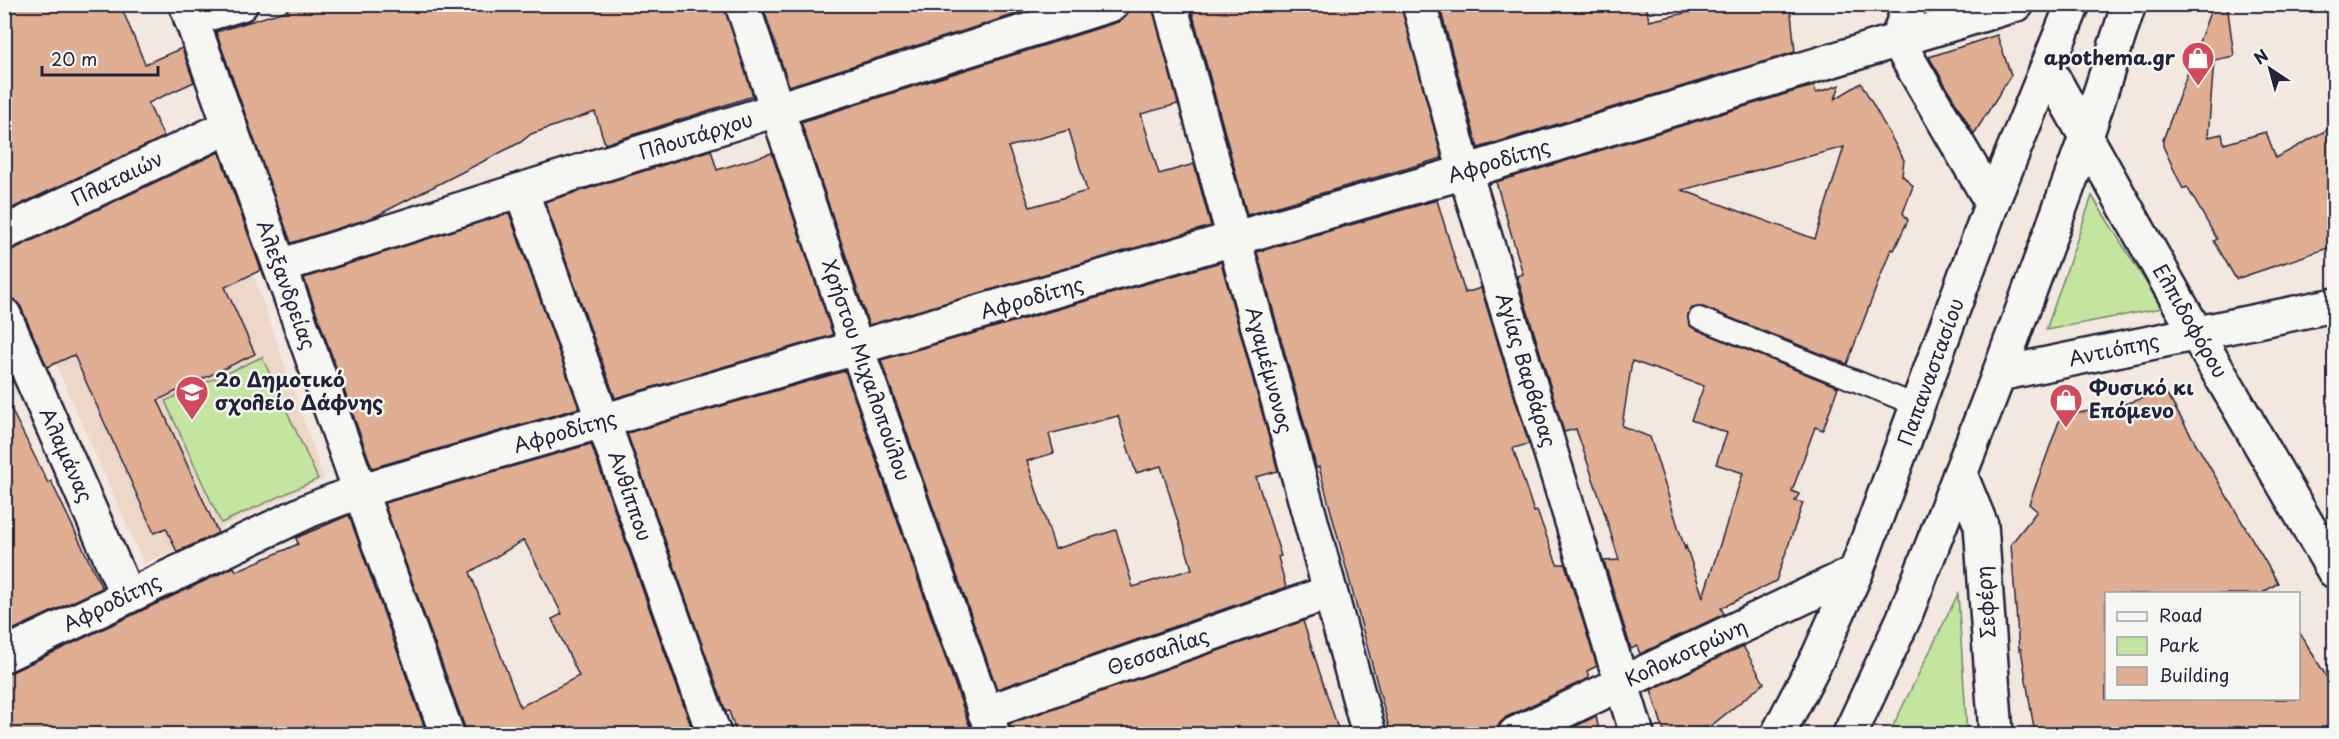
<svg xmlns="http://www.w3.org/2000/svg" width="2339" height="739" viewBox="0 0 2339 739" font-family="'Playpen Sans',sans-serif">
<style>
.built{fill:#edd7c8}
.green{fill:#c3e59f;stroke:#72846d;stroke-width:1.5}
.building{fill:#e0ae92;stroke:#22223b;stroke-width:1.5;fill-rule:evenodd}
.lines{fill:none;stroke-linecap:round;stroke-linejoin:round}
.lane-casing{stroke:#22223b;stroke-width:24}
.street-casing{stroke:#22223b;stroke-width:38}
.secondary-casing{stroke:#22223b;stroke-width:38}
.lane{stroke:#f6f6f2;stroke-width:20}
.street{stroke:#f6f6f2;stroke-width:33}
.secondary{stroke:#f6f6f2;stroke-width:33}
.labels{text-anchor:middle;stroke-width:5;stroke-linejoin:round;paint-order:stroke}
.poi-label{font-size:20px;font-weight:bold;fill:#22223b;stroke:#f6f6f2;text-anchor:start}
.street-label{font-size:20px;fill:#22223b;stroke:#f6f6f2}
</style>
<rect width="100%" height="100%" fill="#f2e8df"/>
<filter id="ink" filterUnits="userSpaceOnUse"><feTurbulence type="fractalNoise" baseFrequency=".0167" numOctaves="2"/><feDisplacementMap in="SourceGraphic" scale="12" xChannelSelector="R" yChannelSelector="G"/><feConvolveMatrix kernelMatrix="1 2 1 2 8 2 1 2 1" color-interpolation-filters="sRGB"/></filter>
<g filter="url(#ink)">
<polygon class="built" points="253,274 324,479 144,564 55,363"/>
<g class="green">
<polygon points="2092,196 2162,308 2046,330"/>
<polygon points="262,357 318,479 221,523 165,401"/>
<polygon points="1958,594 1967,734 1889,734"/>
</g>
<g class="building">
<polygon points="4,4 120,4 145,64 182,48 194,82 148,103 164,137 4,212"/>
<polygon points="286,4 724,4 753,96 605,144 595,112 531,134 521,142 374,217 291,243 216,32 288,10"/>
<polygon points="762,4 1048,4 789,86"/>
<path d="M1130,4H1152L1178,104L1141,114L1159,174L1194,164L1211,226L869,325L801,122L1118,22L1126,16ZM1069,130L1087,191L1030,207L1008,147Z"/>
<polygon points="1190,4 1401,4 1442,158 1247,215"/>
<polygon points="1439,4 1646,4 1649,21 1726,4 1790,4 1795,52 1478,148"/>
<polygon points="2213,4 2227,4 2234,56 2214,60 2208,137 2222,134 2224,144 2266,132 2276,158 2334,126 2334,246 2236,279 2214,241 2217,239 2187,187 2183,189 2163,146 2163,140"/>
<polygon points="1997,35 2011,75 1974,134 1929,57"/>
<path d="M1861,83L1904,160L1902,175L1913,186L1903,213L1908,220L1894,250L1891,249L1847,364L1703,307L1692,308L1688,314L1689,325L1695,329L1838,387L1823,430L1815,427L1792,491L1799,494L1795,501L1803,503L1776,581L1721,608L1724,614L1640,654L1637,646L1631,649L1604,561L1619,560L1602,505L1576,429L1564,432L1517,276L1523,274L1496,182L1799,90L1814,86L1816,93L1840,85L1835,99ZM1844,147L1815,239L1682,190ZM1632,361L1704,386L1691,420L1727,433L1716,464L1743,473L1703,597L1686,546L1685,549L1650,437L1622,426Z"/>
<polygon points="711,150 717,170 772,153 833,335 615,398 545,202"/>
<polygon points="219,152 261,270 225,287 255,354 158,400 218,533 177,552 166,528 154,533 74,355 47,367 21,307 15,300 4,297 4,251 12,250"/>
<polygon points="1437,200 1465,293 1481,288 1529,444 1513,448 1534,512 1537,511 1557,564 1565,564 1597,666 1587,671 1589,678 1506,717 1499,724 1497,735 1391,735 1319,467 1316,468 1314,459 1257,252"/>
<polygon points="509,213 579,408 372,468 304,278"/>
<path d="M1221,262L1278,471L1256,477L1281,556L1278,557L1286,587L997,689L881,360ZM1118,416L1136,473L1161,466L1192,569L1133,587L1116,530L1055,549L1027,461L1054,453L1049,434Z"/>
<polygon points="4,363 13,382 4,386"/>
<polygon points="845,371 967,719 973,735 737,735 729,711 726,712 627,433"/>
<polygon points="2165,391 2278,583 2261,594 2106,594 2106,699 2298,699 2298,630 2334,689 2334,735 2035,735 2021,649 2019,650 2011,544 2037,511 2029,504 2061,416 2089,411 2090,415"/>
<polygon points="4,395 48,483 51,481 102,588 4,634"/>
<path d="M591,444L692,729L682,735H465V728L384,503ZM524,540L562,614L552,619L579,676L520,707L470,572Z"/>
<polygon points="349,515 425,729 415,735 4,735 4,673 12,672 234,567 236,571 298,544 296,538"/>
<polygon points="1303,621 1340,735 1011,735 1009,724"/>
<polygon points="1743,646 1764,683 1712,725 1687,735 1665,735 1651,690"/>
<polygon points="1596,716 1600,735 1558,735"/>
</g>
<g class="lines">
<g class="lane-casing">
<polyline id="lane" points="1699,318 1918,406"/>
</g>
<g class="street-casing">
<g id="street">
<polyline points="186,4 447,734"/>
<polyline points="742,4 857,349 993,734"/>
<polyline points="1170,4 1369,734"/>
<polyline points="1419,4 1465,172 1637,734"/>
<polyline points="191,19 241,4"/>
<polyline points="1897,40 1992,203"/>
<polyline points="1897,40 1910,4"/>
<polyline points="521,190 714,734"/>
<polyline points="4,233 230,126"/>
<polyline points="280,266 1112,4"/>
<polyline points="4,315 127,595"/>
<polyline points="1999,374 2086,137 2129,4"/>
<polyline points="1960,474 1981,525 1996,734"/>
<polyline points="4,655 310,510 360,491 1465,172 2017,4"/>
<polyline points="985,713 1330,592"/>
<polyline points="1515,734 1856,572"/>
</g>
</g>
<g class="secondary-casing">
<g id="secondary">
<polyline points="2048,69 2196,333 2334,571"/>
<polyline points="1778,734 1819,655 1856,572 1992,203 2073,4"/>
<polyline points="1850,734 1904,618 1999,374 2334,305"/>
</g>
</g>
<use href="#lane" class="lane"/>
<use href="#street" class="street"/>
<use href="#secondary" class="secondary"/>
</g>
</g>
<defs>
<g id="shop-pin" transform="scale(1.725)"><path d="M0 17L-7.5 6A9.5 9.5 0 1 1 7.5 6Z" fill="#d1495b" stroke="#f6f6f2"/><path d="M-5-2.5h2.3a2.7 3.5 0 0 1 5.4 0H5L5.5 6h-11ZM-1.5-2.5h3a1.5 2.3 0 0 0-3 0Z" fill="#fff"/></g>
<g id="school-pin" transform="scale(1.725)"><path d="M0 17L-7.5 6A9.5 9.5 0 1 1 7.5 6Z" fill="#d1495b" stroke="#f6f6f2"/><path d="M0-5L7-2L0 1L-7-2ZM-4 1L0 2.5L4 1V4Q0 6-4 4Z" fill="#fff"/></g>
</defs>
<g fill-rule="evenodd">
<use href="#shop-pin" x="2198" y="58"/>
<use href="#school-pin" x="192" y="392"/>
<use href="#shop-pin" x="2066" y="400"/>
</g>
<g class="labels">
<g class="poi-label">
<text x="2175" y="65" text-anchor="end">apothema.gr</text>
<text x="215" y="387">2ο Δημοτικό<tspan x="215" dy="23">σχολείο Δάφνης</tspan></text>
<text x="2089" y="395">Φυσικό κι<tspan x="2089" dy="23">Επόμενο</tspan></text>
</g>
<g class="street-label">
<text transform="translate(696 136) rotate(-17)" y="7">Πλουτάρχου</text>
<text transform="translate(1499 161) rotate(-17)" y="7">Αφροδίτης</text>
<text transform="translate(117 179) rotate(-26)" y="7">Πλαταιών</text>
<text transform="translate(286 285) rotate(70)" y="7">Αλεξανδρείας</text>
<text transform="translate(1032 298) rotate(-16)" y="7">Αφροδίτης</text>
<text transform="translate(2190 321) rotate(60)" y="7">Ελπιδοφόρου</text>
<text transform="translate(2114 350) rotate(-12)" y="7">Αντιόπης</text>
<text transform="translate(866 370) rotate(71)" y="7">Χρήστου Μιχαλοπούλου</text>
<text transform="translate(1269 370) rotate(75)" y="7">Αγαμέμνονος</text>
<text transform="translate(1526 370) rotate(73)" y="7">Αγίας Βαρβάρας</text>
<text transform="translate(1931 372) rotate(-70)" y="7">Παπαναστασίου</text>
<text transform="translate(565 432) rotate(-16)" y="7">Αφροδίτης</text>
<text transform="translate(66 455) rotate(66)" y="7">Αλαμάνας</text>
<text transform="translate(630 496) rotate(71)" y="7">Ανθίππου</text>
<text transform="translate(1986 602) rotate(-94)" y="7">Σεφέρη</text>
<text transform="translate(112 603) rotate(-26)" y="7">Αφροδίτης</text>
<text transform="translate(1158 652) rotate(-19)" y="7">Θεσσαλίας</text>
<text transform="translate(1686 653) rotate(-25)" y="7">Κολοκοτρώνη</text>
</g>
</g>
<rect width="2339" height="739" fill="none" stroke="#f6f6f2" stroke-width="24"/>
<rect x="12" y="12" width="2315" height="715" fill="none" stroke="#22223b" stroke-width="2" filter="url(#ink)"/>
<rect x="2105" y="592" width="195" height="108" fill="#f6f6f2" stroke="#a1a1a9" stroke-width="1.5"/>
<rect x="2117" y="612" width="30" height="9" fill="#f6f6f2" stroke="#a1a1a9" stroke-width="1.5"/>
<text x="2159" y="622" font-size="18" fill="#22223b">Road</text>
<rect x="2117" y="637" width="30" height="18" fill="#c3e59f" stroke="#a1a1a9" stroke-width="1.5"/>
<text x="2159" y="652" font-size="18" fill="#22223b">Park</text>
<rect x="2117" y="667" width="30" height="18" fill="#e0ae92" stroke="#a1a1a9" stroke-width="1.5"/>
<text x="2159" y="682" font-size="18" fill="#22223b">Building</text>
<g transform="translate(2270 69) rotate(324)" stroke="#f6f6f2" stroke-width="4.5" paint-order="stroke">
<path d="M0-4.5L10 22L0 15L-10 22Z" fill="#22223b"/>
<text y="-9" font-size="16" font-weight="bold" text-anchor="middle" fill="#22223b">N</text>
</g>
<path d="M42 66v9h116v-9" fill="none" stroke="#22223b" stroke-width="3"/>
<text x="51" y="66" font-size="18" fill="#22223b" stroke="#f6f6f2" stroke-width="4.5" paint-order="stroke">20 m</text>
</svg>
